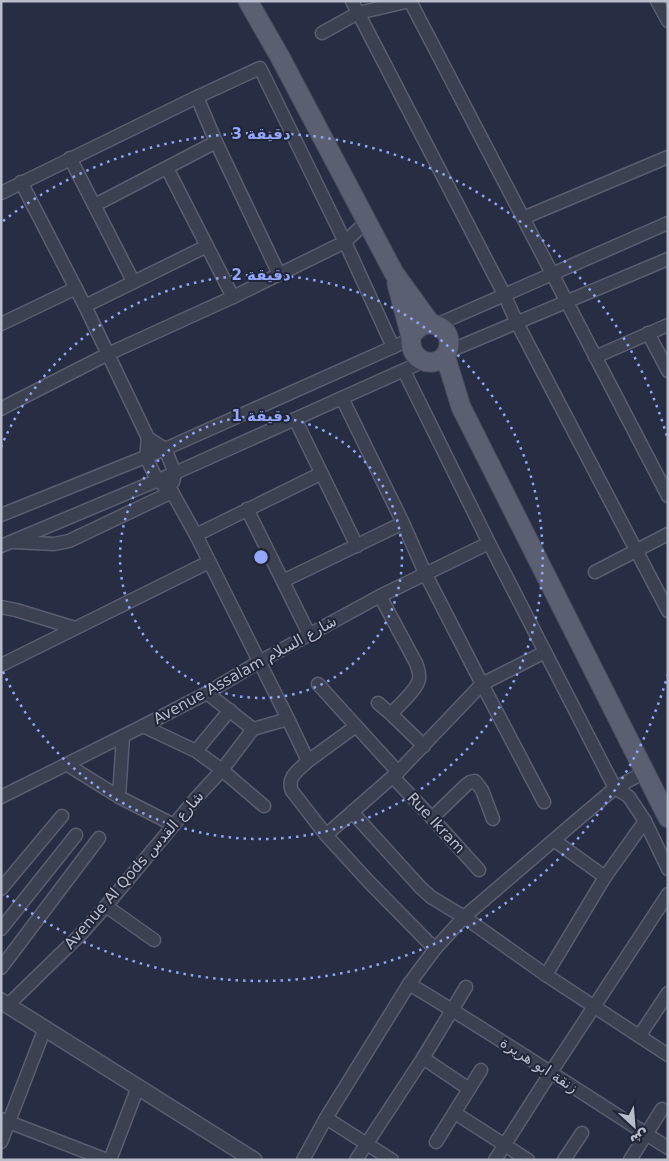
<svg xmlns="http://www.w3.org/2000/svg" width="669" height="1161" viewBox="0 0 669 1161" font-family="'DejaVu Sans',Vazirmatn,sans-serif">
<style>
.lines{fill:none;stroke-linecap:round;stroke-linejoin:round}
.minor-casing{stroke:#5a5e70;stroke-width:15}
.tertiary-casing{stroke:#5a5e70;stroke-width:18}
.primary-casing{stroke:#454a5c;stroke-width:21}
.minor{stroke:#3c4152;stroke-width:12}
.tertiary{stroke:#3c4152;stroke-width:15}
.primary{stroke:#5a5f72;stroke-width:19}
.ring{fill:none;stroke:#93a6f7;stroke-width:2.5;stroke-dasharray:2.5 5}
.labels{text-anchor:middle;stroke-width:4;stroke-linejoin:round;paint-order:stroke}
.street-label{font-size:15px;fill:#b9bdcc;stroke:#202538}
.centre{fill:#93a6f7;stroke:#202538;stroke-width:2.5}
.ring-label{font-size:15px;text-anchor:middle;font-weight:bold;fill:#93a6f7;stroke:#202538;stroke-width:4;stroke-linejoin:round;paint-order:stroke}
</style>
<rect width="100%" height="100%" fill="#272e43"/>
<g class="lines">
<g class="minor-casing">
<g id="minor">
<polyline points="352,1 504,294 517,323 668,611"/>
<polyline points="657,1 668,21"/>
<polyline points="322,33 358,13 410,1 668,496"/>
<polyline points="197,97 216,142 279,274"/>
<polyline points="70,158 133,281"/>
<polyline points="167,168 233,297"/>
<polyline points="21,182 85,306 148,438 165,449 175,473 173,482"/>
<polyline points="1,193 197,97 260,68 345,242 393,347"/>
<polyline points="95,205 216,142"/>
<polyline points="523,218 668,157"/>
<polyline points="85,306 207,246"/>
<polyline points="1,324 76,288"/>
<polyline points="436,325 668,223"/>
<polyline points="648,333 668,371"/>
<polyline points="447,352 668,259"/>
<polyline points="595,357 668,325"/>
<polyline points="404,371 489,543 615,788 625,794 629,797 645,821 668,869"/>
<polyline points="342,398 403,523 425,573 482,684 544,802"/>
<polyline points="1,409 8,405 108,354 233,297 345,242 367,221"/>
<polyline points="295,419 357,546"/>
<path d="M148,438L146,457L157,480L172,492L196,535L288,719L308,761C299,770 286,777 292,791L326,835L370,883L435,949"/>
<polyline points="247,509 309,634"/>
<polyline points="1,515 165,449 411,339"/>
<polyline points="196,535 320,474"/>
<polyline points="14,542 54,544 69,541 172,492"/>
<polyline points="1,546 175,473 424,361"/>
<polyline points="595,572 668,534"/>
<polyline points="283,581 403,523"/>
<path d="M380,596L416,663C418,668 420,673 419,679C417,690 399,705 391,714"/>
<polyline points="1,607 16,610 75,628"/>
<polyline points="1,665 209,562"/>
<polyline points="318,684 356,726 398,772"/>
<polyline points="207,693 253,729"/>
<polyline points="378,703 391,714 424,746"/>
<polyline points="143,726 196,751 222,770 264,806"/>
<polyline points="253,729 288,719"/>
<polyline points="196,751 230,710"/>
<polyline points="308,761 356,726"/>
<polyline points="66,764 119,797 174,825"/>
<polyline points="393,777 432,818 479,870"/>
<polyline points="1,797 143,726 207,693 259,662 380,596 489,543"/>
<polyline points="119,797 123,736"/>
<polyline points="352,812 421,888 431,897 464,917 546,975 668,1055"/>
<polyline points="432,818 466,785 470,782 475,781 482,790 493,819"/>
<polyline points="326,835 398,772 482,684 545,652"/>
<polyline points="555,841 605,877"/>
<polyline points="1,889 62,816"/>
<polyline points="106,906 154,940"/>
<polyline points="1,929 76,835"/>
<polyline points="1,968 99,838"/>
<polyline points="546,975 605,877 645,821"/>
<path d="M409,984C497,1036 582,1093 668,1148"/>
<polyline points="8,1005 82,933 106,906 197,797 222,770 253,729"/>
<polyline points="640,1035 668,993"/>
<polyline points="423,1058 469,1089"/>
<polyline points="455,1113 528,1160"/>
<polyline points="326,1118 392,1160"/>
<polyline points="1,1119 107,1160"/>
<polyline points="1,1142 45,1028"/>
<polyline points="436,1142 481,1070"/>
<polyline points="110,1160 138,1087"/>
<polyline points="303,1160 326,1118 409,984 435,949 464,917 576,821 615,788 645,772"/>
<polyline points="356,1160 423,1058 466,987"/>
<polyline points="495,1160 551,1072 668,894"/>
<polyline points="564,1160 582,1133"/>
<polyline points="630,1160 662,1109"/>
</g>
</g>
<g class="tertiary-casing">
<polyline id="tertiary" points="1,1001 254,1160"/>
</g>
<g class="primary-casing">
<g id="primary">
<polyline points="248,1 280,57 394,273 431,324"/>
<path d="M397,284L411,337C408,369 449,370 449,343C449,336 446,330 440,327C428,320 417,326 411,337"/>
<polyline points="445,355 461,407 668,818"/>
</g>
</g>
<use href="#minor" class="minor"/>
<use href="#tertiary" class="tertiary"/>
<use href="#primary" class="primary"/>
</g>
<g class="ring">
<circle cx="261" cy="557" r="141"/>
<path d="M1 447A282 282 0 1 1 1 667"/>
<path d="M668 674A423 423 0 0 1 3 893M3 221A423 423 0 0 1 668 440"/>
</g>
<g class="labels">
<g class="street-label">
<text transform="translate(245 670) rotate(-29)" y="5">Avenue Assalam شارع السلام</text>
<text transform="translate(436 823) rotate(47)" y="5">Rue Ikram</text>
<text transform="translate(134 870) rotate(-49)" y="5">Avenue Al Qods شارع القدس</text>
<text transform="translate(539 1065) rotate(33)" y="5">زنقة ابو هريرة</text>
</g>
</g>
<circle cx="261" cy="557" r="8" class="centre"/>
<g class="ring-label">
<text x="261" y="139">3 دقيقة</text>
<text x="261" y="280">2 دقيقة</text>
<text x="261" y="421">1 دقيقة</text>
</g>
<rect width="669" height="1161" fill="none" stroke="#b9bdcc" stroke-width="5"/>
<g transform="translate(634 1126) rotate(154)" stroke="#202538" stroke-width="4" paint-order="stroke">
<path d="M0-4L9 19L0 12L-9 19Z" fill="#b9bdcc"/>
<text y="-8" font-size="14" font-weight="bold" text-anchor="middle" fill="#b9bdcc">ش</text>
</g>
</svg>
